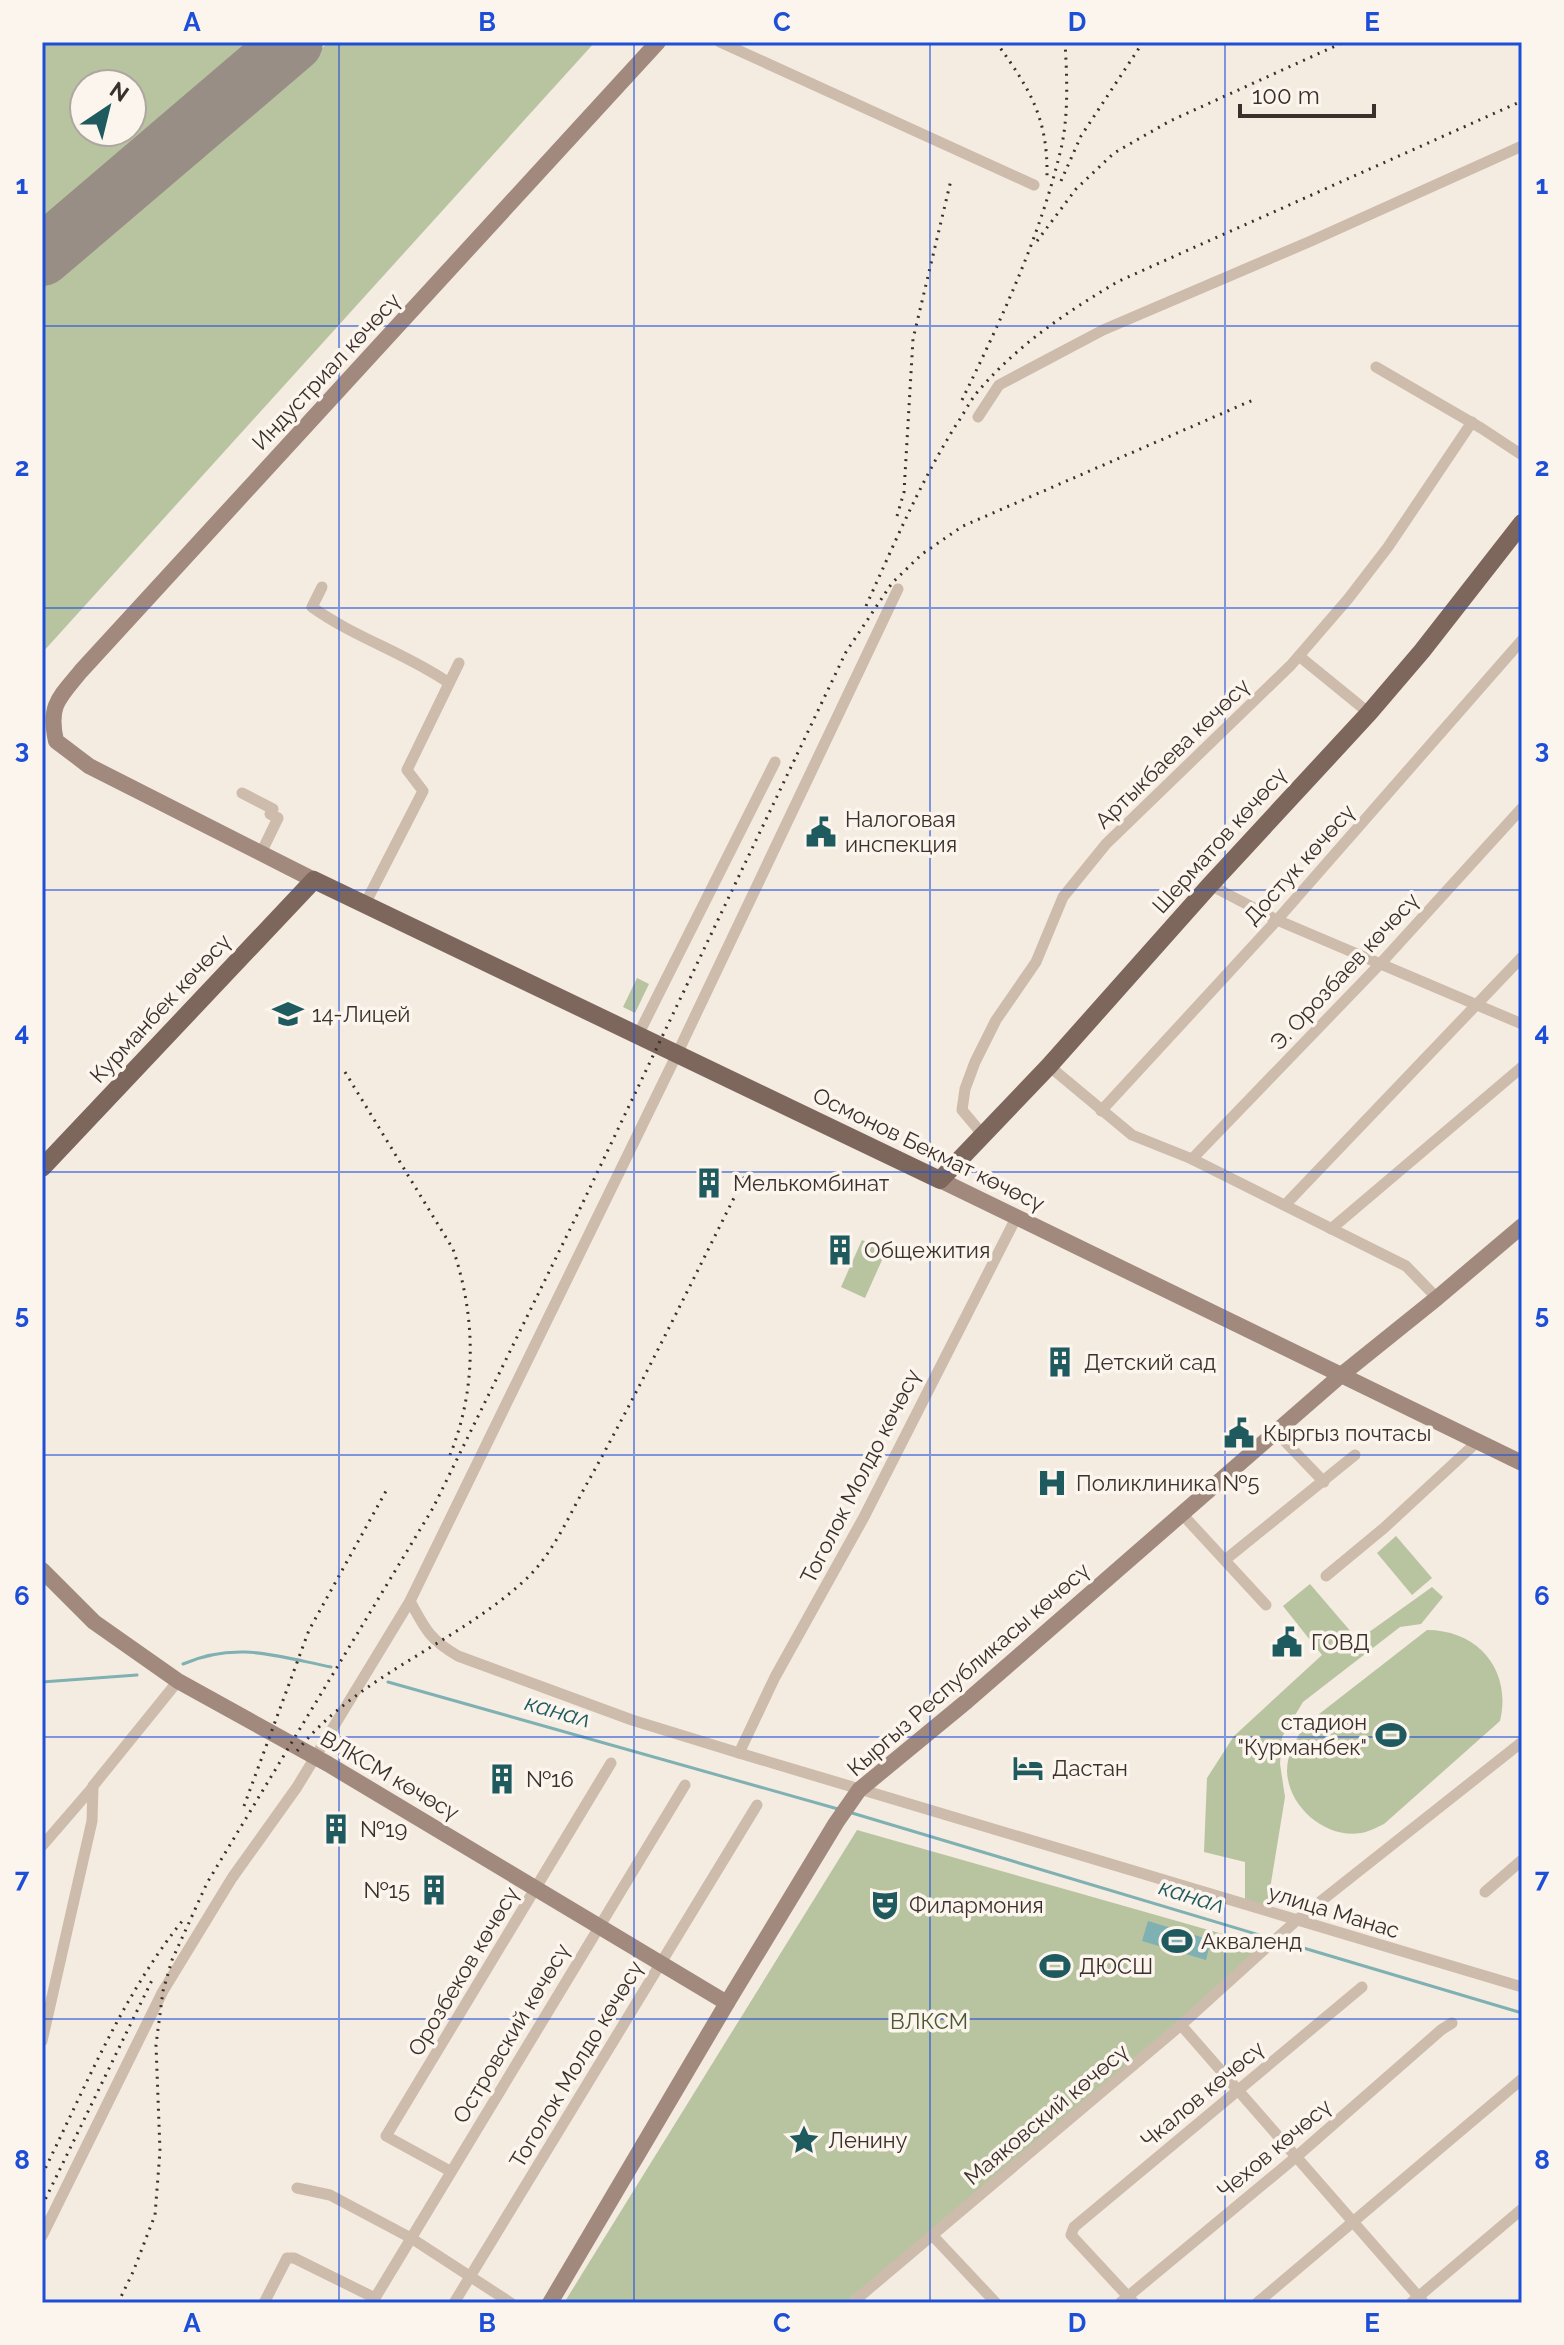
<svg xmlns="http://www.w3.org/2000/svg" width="1564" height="2345" viewBox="0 0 1564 2345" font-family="Raleway,sans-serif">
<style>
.green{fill:#b8c4a0;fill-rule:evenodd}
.water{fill:#7fb0b2}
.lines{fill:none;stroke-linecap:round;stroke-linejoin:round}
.stream{stroke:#7fb0b2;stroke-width:3}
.runway{stroke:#988e86;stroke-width:60}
.street{stroke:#cdbbac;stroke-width:11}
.secondary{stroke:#a18a7d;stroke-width:16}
.primary{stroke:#7d675c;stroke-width:18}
.rail{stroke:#3b302b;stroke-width:3;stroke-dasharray:2 6;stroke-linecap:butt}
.grid{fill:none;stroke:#1d4ed8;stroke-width:2;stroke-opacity:0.55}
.labels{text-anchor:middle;stroke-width:7;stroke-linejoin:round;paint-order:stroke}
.street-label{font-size:22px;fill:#3b302b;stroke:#fbf5ee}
.poi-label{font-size:22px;fill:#3b302b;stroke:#fbf5ee;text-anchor:start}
.park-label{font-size:22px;fill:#4a5a2e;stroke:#fbf5ee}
.water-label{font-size:24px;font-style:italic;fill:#1f5a5e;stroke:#fbf5ee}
.neatline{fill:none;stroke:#1d4ed8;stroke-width:3}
.grid-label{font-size:26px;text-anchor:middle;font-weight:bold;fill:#1d4ed8}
</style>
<rect width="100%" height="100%" fill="#f4ebe1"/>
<g class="green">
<path d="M42,42H258L42,226ZM132,84V132H84V84Z"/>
<polygon points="329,42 595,42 42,653 42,287"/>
<polygon points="637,978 649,984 635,1013 623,1007"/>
<polygon points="862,1240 886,1251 865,1298 841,1287"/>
<polygon points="1396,1536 1432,1578 1412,1595 1377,1553"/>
<polygon points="1310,1584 1358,1640 1432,1587 1443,1597 1421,1624 1400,1627 1303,1702 1282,1737 1280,1764 1285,1797 1267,1907 1245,1901 1245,1862 1204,1852 1207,1778 1234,1736 1322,1655 1283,1606"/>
<path d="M1427,1630C1479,1630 1512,1671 1500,1721L1384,1824C1377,1827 1369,1832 1361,1833C1326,1839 1288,1807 1287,1771C1287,1754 1296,1739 1305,1725Z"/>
<polygon points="857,1830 1265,1946 1155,2046 844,2303 564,2303"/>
</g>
<polygon class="water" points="1148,1921 1211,1940 1206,1960 1142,1941"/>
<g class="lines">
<g class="stream">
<path d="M183,1664C236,1641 276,1656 331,1667"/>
<polyline points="42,1682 137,1675"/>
<polyline points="388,1682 838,1809"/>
<polyline points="852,1813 1273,1939"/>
<polyline points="1280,1941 1522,2013"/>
</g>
<polyline class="runway" points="42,256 293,42"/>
<g class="street">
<polyline points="720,42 1034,185"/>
<polyline points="1376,367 1481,428 1522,455"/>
<polyline points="978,417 999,385 1103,330 1311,241 1522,146"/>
<path d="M322,587L312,607C355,638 406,653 449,683"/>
<path d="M898,589L677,1054L410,1601C425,1629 430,1640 458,1656L632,1720L739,1753L1522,1987"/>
<polyline points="1299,656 1369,713"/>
<polyline points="242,793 273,809 270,814 278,818 261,853"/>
<polyline points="1210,885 1277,920 1522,1024"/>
<polyline points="365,904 423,791 407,770 459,663"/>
<polyline points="638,1035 775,762"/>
<polyline points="1049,1066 1132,1135 1192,1159 1406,1266 1437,1298"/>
<polyline points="1101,1111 1277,920 1522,640"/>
<polyline points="983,1135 962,1110 965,1089 975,1062 996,1020 1036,962 1063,897 1106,844 1291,665 1348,599 1388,547 1472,422"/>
<polyline points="1192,1159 1381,963 1522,808"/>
<polyline points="1285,1205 1522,957"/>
<polyline points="1331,1229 1522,1067"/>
<polyline points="1276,1432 1324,1482"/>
<polyline points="1182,1514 1266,1605"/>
<polyline points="1225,1560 1355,1455"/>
<polyline points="1326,1576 1384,1528 1477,1442"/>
<polyline points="739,1753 775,1677 864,1517 1016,1218"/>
<polyline points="42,1846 93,1787"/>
<polyline points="1485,1892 1522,1860"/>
<polyline points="1181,2025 1424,2303"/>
<polyline points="42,2041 92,1821 93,1786 178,1681"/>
<polyline points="450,2171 386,2136 611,1763"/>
<polyline points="297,2188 330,2195 411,2238 511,2303"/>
<polyline points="42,2236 163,1991 232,1878 297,1787 410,1601"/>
<polyline points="933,2236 996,2303"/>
<polyline points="264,2303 287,2258 294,2258 375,2298"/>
<polyline points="372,2303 685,1785"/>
<polyline points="454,2303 757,1805"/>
<polyline points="852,2303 1181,2025 1297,1920 1522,1742"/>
<polyline points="1120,2303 1296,2157 1441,2030 1452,2023"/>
<polyline points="1134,2303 1071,2235 1074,2227 1362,1987"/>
<polyline points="1257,2303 1522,2079"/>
<polyline points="1411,2303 1522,2209"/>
</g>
<g class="secondary">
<path d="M314,880L89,766L56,741C48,705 59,698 81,671L658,42"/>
<polyline points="940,1180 1522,1463"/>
<polyline points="42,1570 94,1622 178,1681 328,1764 727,2003"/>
<polyline points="550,2303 727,2003 836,1823 859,1790 967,1701 1340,1376 1437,1298 1522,1226"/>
</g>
<polyline class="primary" points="42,1168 314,880 940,1180 1049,1066 1210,885 1369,713 1422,651 1522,523"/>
<g class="rail">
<path d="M996,42C1029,88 1048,117 1047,176"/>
<polyline points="1061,181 1081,136 1143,42"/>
<polyline points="1037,241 1076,189 1114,153 1170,121 1344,42"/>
<path d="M962,400C1001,320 1039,239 1060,153C1069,118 1067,77 1065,42"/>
<polyline points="897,516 904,492 913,339 951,180"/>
<path d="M866,606C894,544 920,483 956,425C964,414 970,400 980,389C1019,344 1068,311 1119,281L1522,101"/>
<path d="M345,1072L453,1249C476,1317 477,1388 450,1455"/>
<path d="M297,1751C357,1676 454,1645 524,1581C553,1555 570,1513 589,1480C645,1379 695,1275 747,1172"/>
<polyline points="244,1806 309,1630 386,1491"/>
<path d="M42,2175C85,2088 122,1996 183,1920"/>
<polyline points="42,2206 154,1976"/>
<polyline points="118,2303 133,2272 155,2215 160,2151 156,2045 163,1991 172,1960 207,1883 433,1508 575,1219 846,652 892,583 922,554 963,526 1253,400"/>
</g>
</g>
<path class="grid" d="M339,42V2303M634,42V2303M930,42V2303M1225,42V2303M42,326H1522M42,608H1522M42,890H1522M42,1172H1522M42,1455H1522M42,1737H1522M42,2019H1522"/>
<defs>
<g id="civic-bare" transform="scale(2.4)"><path d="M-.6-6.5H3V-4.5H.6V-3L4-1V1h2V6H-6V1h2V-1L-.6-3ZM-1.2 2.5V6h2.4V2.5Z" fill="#1f5a5e" stroke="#fbf5ee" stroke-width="2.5" paint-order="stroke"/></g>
<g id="school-bare" transform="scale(2.4)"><path d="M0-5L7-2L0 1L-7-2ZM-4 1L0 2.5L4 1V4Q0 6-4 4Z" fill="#1f5a5e" stroke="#fbf5ee" stroke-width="2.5" paint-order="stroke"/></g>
<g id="building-bare" transform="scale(2.4)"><path d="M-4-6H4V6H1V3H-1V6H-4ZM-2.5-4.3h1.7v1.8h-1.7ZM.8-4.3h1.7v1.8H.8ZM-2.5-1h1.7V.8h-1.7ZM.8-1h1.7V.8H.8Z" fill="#1f5a5e" stroke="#fbf5ee" stroke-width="2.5" paint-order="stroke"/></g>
<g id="hospital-bare" transform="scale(2.4)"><path d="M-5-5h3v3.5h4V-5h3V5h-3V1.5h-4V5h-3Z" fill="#1f5a5e" stroke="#fbf5ee" stroke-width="2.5" paint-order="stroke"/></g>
<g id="stadium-bare" transform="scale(2.4)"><path d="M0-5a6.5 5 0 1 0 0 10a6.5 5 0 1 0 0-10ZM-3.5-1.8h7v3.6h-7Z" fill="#1f5a5e" stroke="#fbf5ee" stroke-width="2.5" paint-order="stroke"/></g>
<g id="hotel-bare" transform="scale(2.4)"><path d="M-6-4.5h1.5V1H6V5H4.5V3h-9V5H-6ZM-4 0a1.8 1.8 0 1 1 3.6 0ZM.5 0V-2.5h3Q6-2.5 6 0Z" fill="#1f5a5e" stroke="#fbf5ee" stroke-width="2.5" paint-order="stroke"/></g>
<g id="theatre-bare" transform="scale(2.4)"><path d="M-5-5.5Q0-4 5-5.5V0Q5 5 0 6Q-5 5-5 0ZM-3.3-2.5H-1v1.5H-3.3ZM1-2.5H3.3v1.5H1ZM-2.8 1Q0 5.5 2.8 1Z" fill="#1f5a5e" stroke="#fbf5ee" stroke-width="2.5" paint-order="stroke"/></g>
<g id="sight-bare" transform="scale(2.4)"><path d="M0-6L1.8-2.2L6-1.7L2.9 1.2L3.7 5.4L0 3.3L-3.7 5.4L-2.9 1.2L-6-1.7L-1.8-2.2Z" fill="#1f5a5e" stroke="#fbf5ee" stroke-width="2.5" paint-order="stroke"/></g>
</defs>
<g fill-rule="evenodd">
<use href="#civic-bare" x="821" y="832"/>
<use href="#school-bare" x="288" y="1014"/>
<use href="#building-bare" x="709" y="1183"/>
<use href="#building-bare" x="840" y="1250"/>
<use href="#building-bare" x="1060" y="1362"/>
<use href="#civic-bare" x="1239" y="1433"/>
<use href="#hospital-bare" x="1052" y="1483"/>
<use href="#civic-bare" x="1287" y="1642"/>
<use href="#stadium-bare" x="1391" y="1735"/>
<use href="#hotel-bare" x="1028" y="1768"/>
<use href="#building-bare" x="502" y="1779"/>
<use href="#building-bare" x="336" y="1829"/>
<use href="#building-bare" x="434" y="1890"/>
<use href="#theatre-bare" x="885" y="1905"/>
<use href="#stadium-bare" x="1177" y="1941"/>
<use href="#stadium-bare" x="1055" y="1966"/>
<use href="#sight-bare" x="804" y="2140"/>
</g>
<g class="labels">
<g class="street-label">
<text transform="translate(326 371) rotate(-47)" y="8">Индустриал көчөсү</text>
<text transform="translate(1172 753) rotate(-44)" y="8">Артыкбаева көчөсү</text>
<text transform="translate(1219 840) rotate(-48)" y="8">Шерматов көчөсү</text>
<text transform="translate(1299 864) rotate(-48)" y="8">Достук көчөсү</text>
<text transform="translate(1344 971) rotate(-47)" y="8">Э. Орозбаев көчөсү</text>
<text transform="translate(160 1008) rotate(-47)" y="8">Курманбек көчөсү</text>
<text transform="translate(929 1149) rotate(26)" y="8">Осмонов Бекмат көчөсү</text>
<text transform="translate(860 1476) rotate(-63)" y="8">Тоголок Молдо көчөсү</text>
<text transform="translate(968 1669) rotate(-41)" y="8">Кыргыз Республикасы көчөсү</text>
<text transform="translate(390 1775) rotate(30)" y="8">ВЛКСМ көчөсү</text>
<text transform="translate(1334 1911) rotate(17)" y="8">улица Манас</text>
<text transform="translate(463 1971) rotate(-59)" y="8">Орозбеков көчөсү</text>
<text transform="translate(511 2033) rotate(-59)" y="8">Островский көчөсү</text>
<text transform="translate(576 2064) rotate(-59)" y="8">Тоголок Молдо көчөсү</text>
<text transform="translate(1202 2094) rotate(-40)" y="8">Чкалов көчөсү</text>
<text transform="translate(1046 2114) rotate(-40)" y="8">Маяковский көчөсү</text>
<text transform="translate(1274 2148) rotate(-40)" y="8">Чехов көчөсү</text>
</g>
<g class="poi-label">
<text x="845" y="827">Налоговая<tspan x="845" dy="25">инспекция</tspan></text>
<text x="312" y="1022">14-Лицей</text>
<text x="733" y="1191">Мелькомбинат</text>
<text x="864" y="1258">Общежития</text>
<text x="1084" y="1370">Детский сад</text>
<text x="1263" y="1441">Кыргыз почтасы</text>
<text x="1076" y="1491">Поликлиника №5</text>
<text x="1311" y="1650">ГОВД</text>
<text x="1367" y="1730" text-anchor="end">стадион<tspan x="1367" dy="25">"Курманбек"</tspan></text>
<text x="1052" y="1776">Дастан</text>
<text x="526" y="1787">№16</text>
<text x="360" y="1837">№19</text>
<text x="410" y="1898" text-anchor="end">№15</text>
<text x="909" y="1913">Филармония</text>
<text x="1201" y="1949">Акваленд</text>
<text x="1079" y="1974">ДЮСШ</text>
<text x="828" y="2148">Ленину</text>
</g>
<g class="park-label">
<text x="929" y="2029">ВЛКСМ</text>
</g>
<g class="water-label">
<text transform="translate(558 1711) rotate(16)" y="8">канал</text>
<text transform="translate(1192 1896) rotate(17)" y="8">канал</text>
</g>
</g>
<rect width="1564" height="2345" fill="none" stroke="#fbf5ee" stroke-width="88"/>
<g transform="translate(108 108) rotate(35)"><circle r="38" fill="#fbf5ee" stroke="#aea6a0" stroke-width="2"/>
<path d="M0-6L14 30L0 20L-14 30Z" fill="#1f5a5e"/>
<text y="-12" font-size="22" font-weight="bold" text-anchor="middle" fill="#3b302b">N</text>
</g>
<path d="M1240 104v12h134v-12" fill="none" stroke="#3b302b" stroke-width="4"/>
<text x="1252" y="104" font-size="24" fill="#3b302b" stroke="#fbf5ee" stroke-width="6" paint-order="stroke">100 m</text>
<rect x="44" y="44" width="1476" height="2257" class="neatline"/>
<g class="grid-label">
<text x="192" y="31">A</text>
<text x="487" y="31">B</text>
<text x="782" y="31">C</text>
<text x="1077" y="31">D</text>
<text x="1372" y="31">E</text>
<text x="22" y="194">1</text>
<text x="1542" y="194">1</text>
<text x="22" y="476">2</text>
<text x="1542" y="476">2</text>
<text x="22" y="758">3</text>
<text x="1542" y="758">3</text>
<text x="22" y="1041">4</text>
<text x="1542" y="1041">4</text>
<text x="22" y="1323">5</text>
<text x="1542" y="1323">5</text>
<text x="22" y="1605">6</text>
<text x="1542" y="1605">6</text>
<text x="22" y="1887">7</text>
<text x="1542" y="1887">7</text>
<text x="22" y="2169">8</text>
<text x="1542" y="2169">8</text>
<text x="192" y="2332">A</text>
<text x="487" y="2332">B</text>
<text x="782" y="2332">C</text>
<text x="1077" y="2332">D</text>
<text x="1372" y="2332">E</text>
</g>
</svg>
